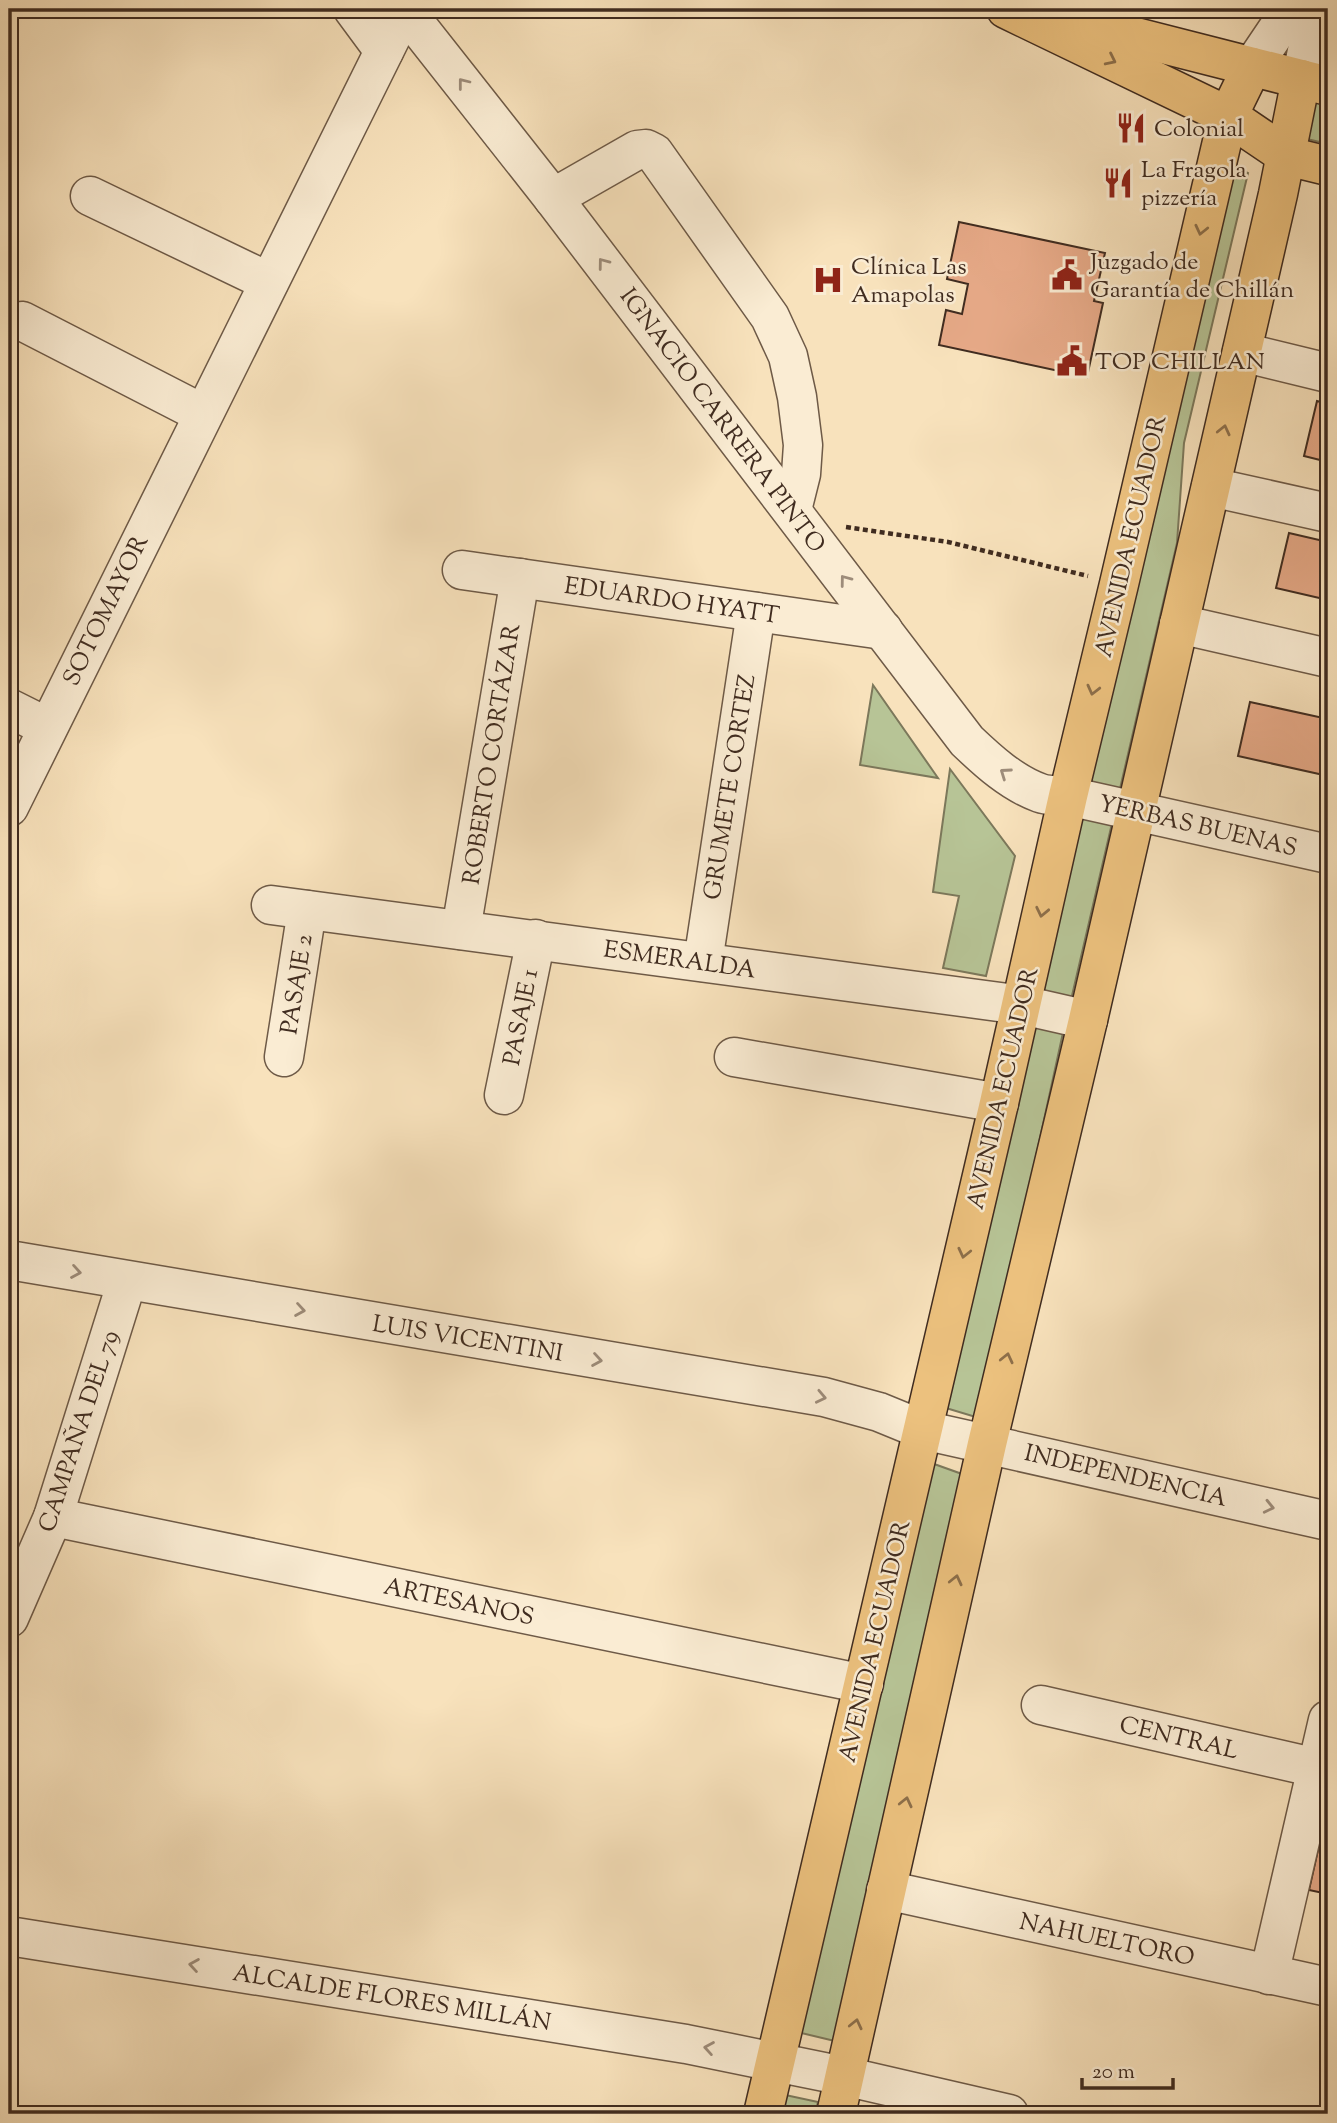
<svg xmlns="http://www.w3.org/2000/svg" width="1337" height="2123" viewBox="0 0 1337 2123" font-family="'Sorts Mill Goudy',serif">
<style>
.green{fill:#b7c496;stroke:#7c785b;stroke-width:2}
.building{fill:#e6a987;stroke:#402c20;stroke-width:2}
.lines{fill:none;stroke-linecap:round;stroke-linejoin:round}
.minor-casing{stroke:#6e5a47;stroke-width:41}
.major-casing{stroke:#402c20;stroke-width:41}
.path{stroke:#402c20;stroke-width:4.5;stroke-dasharray:5 3.5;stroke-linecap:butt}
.minor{stroke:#faecd3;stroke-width:38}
.major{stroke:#ecc17e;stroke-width:38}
.oneway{stroke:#8d6f4a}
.oneway2{stroke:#9d8c7a}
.labels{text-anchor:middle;stroke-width:5;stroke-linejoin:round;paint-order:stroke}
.poi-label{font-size:24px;fill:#402c20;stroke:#faecd3;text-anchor:start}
.street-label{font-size:24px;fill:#402c20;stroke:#faecd3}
</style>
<rect width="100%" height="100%" fill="#f8e2bc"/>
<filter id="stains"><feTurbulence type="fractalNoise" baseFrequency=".00286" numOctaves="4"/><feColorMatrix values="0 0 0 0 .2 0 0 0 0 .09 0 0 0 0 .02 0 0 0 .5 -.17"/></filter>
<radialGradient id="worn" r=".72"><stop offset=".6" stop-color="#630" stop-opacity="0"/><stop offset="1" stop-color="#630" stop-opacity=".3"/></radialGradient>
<g class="green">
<polygon points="1316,97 1328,100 1328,144 1307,139"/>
<polygon points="1229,164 1248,173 1184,443 1177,543 1071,1000 1039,989"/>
<polygon points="873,685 938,778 860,765"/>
<polygon points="950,769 1015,856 986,976 943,968 959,896 933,892"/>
<polygon points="1021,1018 1064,1028 979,1418 936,1405"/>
<polygon points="923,1460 962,1474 839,2042 793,2031"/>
<polygon points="776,2093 818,2102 815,2114 771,2114"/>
</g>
<g class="building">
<polygon points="959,222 1105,253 1094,301 1103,303 1087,377 939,345 946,310 962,314 968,284 947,279"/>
<polygon points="1317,401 1328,404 1328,462 1304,456"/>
<polygon points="1289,533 1328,542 1328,600 1276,588"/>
<polygon points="1250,702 1328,719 1328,776 1238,756"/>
<polygon points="1322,1832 1328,1833 1328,1894 1309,1890"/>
</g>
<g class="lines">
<g class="minor-casing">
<g id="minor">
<polyline points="353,9 384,51"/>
<path d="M404,9L553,198L967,741C988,761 1012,783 1040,793C1048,796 1059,795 1068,796L1328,854"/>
<polyline points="1252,67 1283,21 1294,9"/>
<polyline points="1301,79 1316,9"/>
<polyline points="90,196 269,282"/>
<polyline points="553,198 637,150 646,149 654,153 770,317 788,356 797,397 803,445 801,474 792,510"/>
<polyline points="22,321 203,414"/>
<polyline points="1242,352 1328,373"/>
<polyline points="1211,487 1328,513"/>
<polyline points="462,570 883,630"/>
<polyline points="1179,624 1328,658"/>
<polyline points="9,708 47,727"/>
<polyline points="9,807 405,9"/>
<polyline points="271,905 1022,1005 1088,1020"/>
<polyline points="461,930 520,578"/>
<polyline points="703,962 756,612"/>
<polyline points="284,1057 307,910"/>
<polyline points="734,1057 999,1103"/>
<polyline points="504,1095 536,939"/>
<polyline points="9,1260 824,1397 879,1412 923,1430 1328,1521"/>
<polyline points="53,1517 864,1684"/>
<polyline points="9,1618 53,1517 127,1281"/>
<polyline points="1041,1705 1317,1768"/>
<polyline points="886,1890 1328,1987"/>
<polyline points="9,1936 686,2044 844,2076 1009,2114"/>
<polyline points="1269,1975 1328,1720"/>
</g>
</g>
<g class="major-casing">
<g id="major">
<polyline points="1006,9 1228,116 1287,156 1328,166"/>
<polyline points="1065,19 1328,86"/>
<polyline points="763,2114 999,1103 1068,796 1119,584 1228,116 1252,67"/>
<polyline points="836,2114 987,1444 1088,1020 1278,194 1301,79"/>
</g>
</g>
<polyline class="path" points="846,527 948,542 1088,576"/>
<use href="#minor" class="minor"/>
<use href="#major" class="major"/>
</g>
<defs><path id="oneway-chevron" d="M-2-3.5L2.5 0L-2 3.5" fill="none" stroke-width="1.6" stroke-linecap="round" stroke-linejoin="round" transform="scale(1.75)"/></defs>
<g class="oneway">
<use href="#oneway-chevron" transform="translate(1111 60) rotate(26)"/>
<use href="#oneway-chevron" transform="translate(1201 230) rotate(103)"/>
<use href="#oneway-chevron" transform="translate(1224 430) rotate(-77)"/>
<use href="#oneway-chevron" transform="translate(1093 690) rotate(104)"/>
<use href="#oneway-chevron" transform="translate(1042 912) rotate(102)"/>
<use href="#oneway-chevron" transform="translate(964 1253) rotate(103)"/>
<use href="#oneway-chevron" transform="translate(1007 1358) rotate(-77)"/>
<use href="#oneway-chevron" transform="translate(956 1580) rotate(-77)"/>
<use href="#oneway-chevron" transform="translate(906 1802) rotate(-77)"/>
<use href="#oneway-chevron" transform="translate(856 2024) rotate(-77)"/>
</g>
<g class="oneway2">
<use href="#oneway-chevron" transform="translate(463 83) rotate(-128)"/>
<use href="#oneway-chevron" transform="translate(603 263) rotate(-127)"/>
<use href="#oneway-chevron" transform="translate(845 580) rotate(-127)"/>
<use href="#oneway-chevron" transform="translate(1005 773) rotate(-145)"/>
<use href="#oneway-chevron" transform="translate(76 1272) rotate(10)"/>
<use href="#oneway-chevron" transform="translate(300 1310) rotate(9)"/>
<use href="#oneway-chevron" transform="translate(597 1360) rotate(9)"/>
<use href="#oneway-chevron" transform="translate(821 1397) rotate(12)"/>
<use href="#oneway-chevron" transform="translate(1269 1507) rotate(13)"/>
<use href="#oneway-chevron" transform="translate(194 1965) rotate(-171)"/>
<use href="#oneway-chevron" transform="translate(709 2048) rotate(-170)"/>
</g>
<defs>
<g id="restaurant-bare" transform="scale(2.415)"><path d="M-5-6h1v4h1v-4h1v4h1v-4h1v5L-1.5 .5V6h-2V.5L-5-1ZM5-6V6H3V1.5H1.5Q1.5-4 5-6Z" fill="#8f2418" stroke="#faecd3" stroke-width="2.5" paint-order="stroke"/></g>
<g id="civic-bare" transform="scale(2.415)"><path d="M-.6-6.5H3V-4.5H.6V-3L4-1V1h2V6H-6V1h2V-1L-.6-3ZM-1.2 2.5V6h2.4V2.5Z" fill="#8f2418" stroke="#faecd3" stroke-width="2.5" paint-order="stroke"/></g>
<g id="hospital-bare" transform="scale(2.415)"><path d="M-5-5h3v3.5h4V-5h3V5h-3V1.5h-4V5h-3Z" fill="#8f2418" stroke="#faecd3" stroke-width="2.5" paint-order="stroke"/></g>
</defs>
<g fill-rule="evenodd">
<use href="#restaurant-bare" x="1131" y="128"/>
<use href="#restaurant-bare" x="1118" y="183"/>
<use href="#civic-bare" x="1067" y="275"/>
<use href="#hospital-bare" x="828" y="280"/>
<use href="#civic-bare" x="1072" y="361"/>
</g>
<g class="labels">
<g class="poi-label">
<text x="1154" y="136">Colonial</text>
<text x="1141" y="177">La Fragola<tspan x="1141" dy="28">pizzería</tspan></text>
<text x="1090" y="269">Juzgado de<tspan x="1090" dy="28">Garantía de Chillán</tspan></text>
<text x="851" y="274">Clínica Las<tspan x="851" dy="28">Amapolas</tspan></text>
<text x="1095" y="369">TOP CHILLAN</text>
</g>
<g class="street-label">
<text transform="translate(723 420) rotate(53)" y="8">IGNACIO CARRERA PINTO</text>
<text transform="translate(1130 536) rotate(-77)" y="8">AVENIDA ECUADOR</text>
<text transform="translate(672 600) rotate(8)" y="8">EDUARDO HYATT</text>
<text transform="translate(105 610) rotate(-64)" y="8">SOTOMAYOR</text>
<text transform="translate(491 754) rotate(-81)" y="8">ROBERTO CORTÁZAR</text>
<text transform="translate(729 787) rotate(-81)" y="8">GRUMETE CORTEZ</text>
<text transform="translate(1198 825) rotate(13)" y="8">YERBAS BUENAS</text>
<text transform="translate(680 959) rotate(8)" y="8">ESMERALDA</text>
<text transform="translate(296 984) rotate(-81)" y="8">PASAJE 2</text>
<text transform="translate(520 1017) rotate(-79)" y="8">PASAJE 1</text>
<text transform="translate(1002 1088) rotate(-77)" y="8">AVENIDA ECUADOR</text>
<text transform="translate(468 1338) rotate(9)" y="8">LUIS VICENTINI</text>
<text transform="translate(78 1431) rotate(-72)" y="8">CAMPAÑA DEL 79</text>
<text transform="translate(1126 1475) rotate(13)" y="8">INDEPENDENCIA</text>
<text transform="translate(459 1601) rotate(12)" y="8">ARTESANOS</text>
<text transform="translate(874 1641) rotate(-77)" y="8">AVENIDA ECUADOR</text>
<text transform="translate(1179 1737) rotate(13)" y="8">CENTRAL</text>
<text transform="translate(1107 1939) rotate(12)" y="8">NAHUELTORO</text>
<text transform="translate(392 1997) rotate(9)" y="8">ALCALDE FLORES MILLÁN</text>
</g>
</g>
<rect width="1337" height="2123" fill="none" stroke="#f8e2bc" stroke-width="35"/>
<rect x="10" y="10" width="1316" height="2102" fill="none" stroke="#402c20" stroke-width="3.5"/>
<rect x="18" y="18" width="1302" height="2088" fill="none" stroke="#402c20" stroke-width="2"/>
<path d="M1082 2078v10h91v-10" fill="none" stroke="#402c20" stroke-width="3.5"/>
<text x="1092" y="2078" font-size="21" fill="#402c20" stroke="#faecd3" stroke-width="5" paint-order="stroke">20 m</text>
<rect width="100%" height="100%" filter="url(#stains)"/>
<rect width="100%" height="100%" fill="url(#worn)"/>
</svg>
